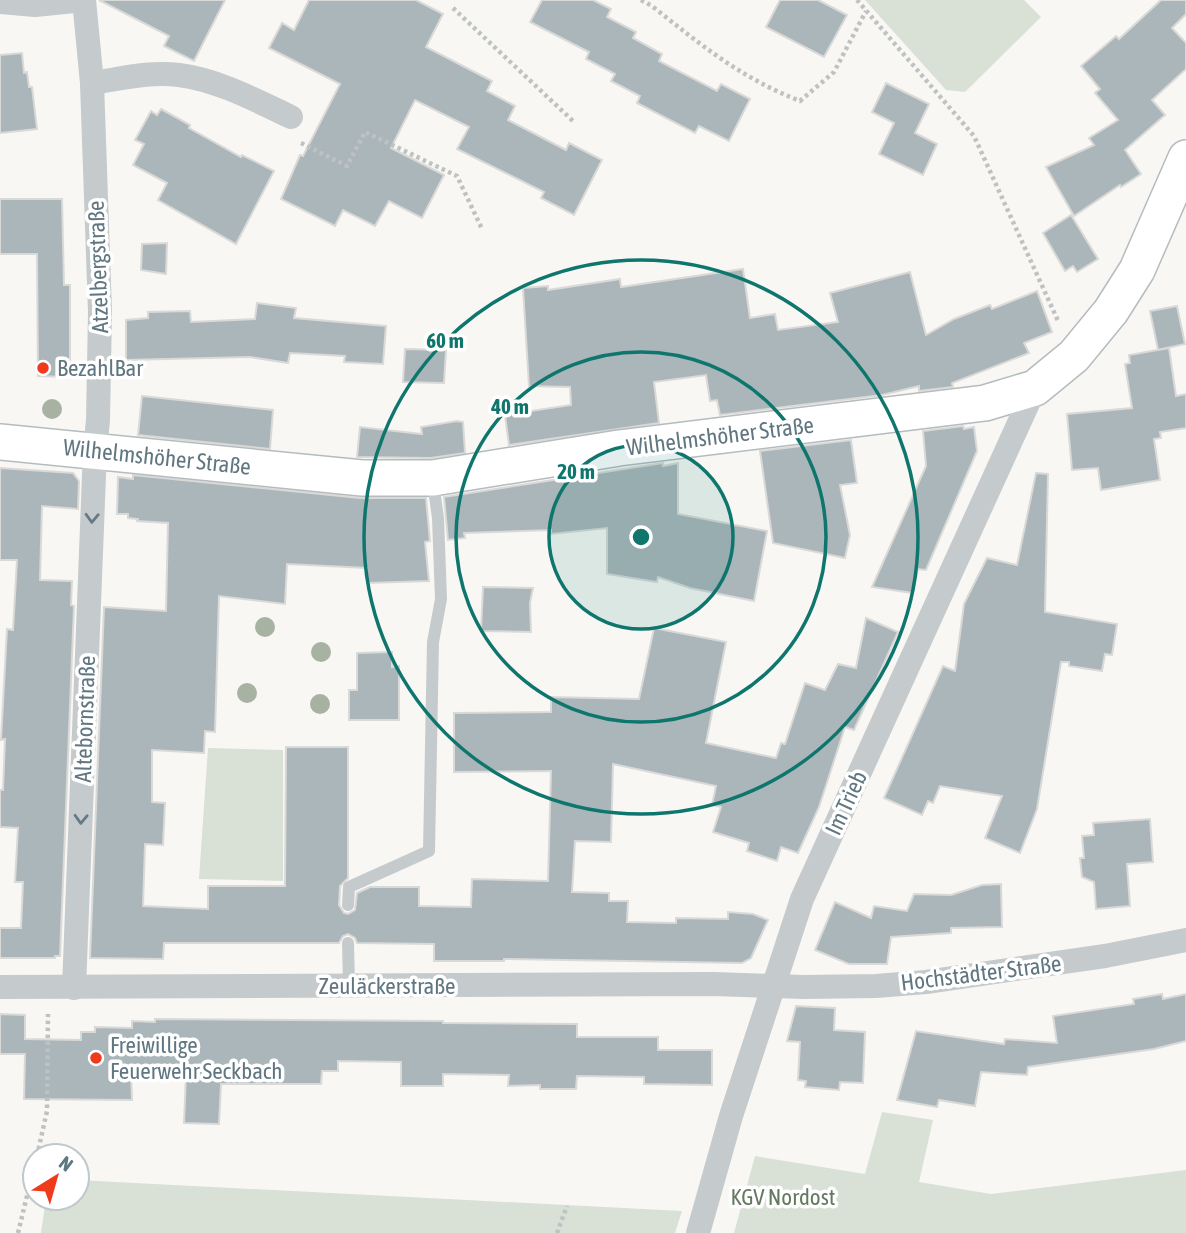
<svg xmlns="http://www.w3.org/2000/svg" width="1186" height="1233" viewBox="0 0 1186 1233" font-family="'Asap Condensed',sans-serif">
<style>
.green{fill:#d9e0d5}
.building{fill:#abb6ba;stroke:#d9d9d7;stroke-width:2}
.lines{fill:none;stroke-linecap:round;stroke-linejoin:round}
.secondary-casing{stroke:#b4bcbf;stroke-width:38}
.path{stroke:#bec2c3;stroke-width:4.5;stroke-dasharray:3.5 3.5;stroke-linecap:butt}
.lane{stroke:#c5cacc;stroke-width:12}
.street{stroke:#c5cacc;stroke-width:24}
.secondary{stroke:#fff;stroke-width:35}
.tree{fill:#a8b2a3}
.oneway{stroke:#657a85}
.ring{fill:none;stroke:#0f766e;stroke-width:3.5}
.poi-dot{fill:#ef3a1c;stroke:#fff;stroke-width:2.5}
.labels{text-anchor:middle;stroke-width:7;stroke-linejoin:round;paint-order:stroke}
.street-label{font-size:23px;fill:#607681;stroke:#fff}
.poi-label{font-size:23px;fill:#607681;stroke:#fff;text-anchor:start}
.park-label{font-size:23px;fill:#667960;stroke:#fff}
.centre{fill:#0f766e;stroke:#fff;stroke-width:3.5}
.ring-label{font-size:21px;text-anchor:middle;font-weight:bold;fill:#0f766e;stroke:#fff;stroke-width:7;stroke-linejoin:round;paint-order:stroke}
</style>
<rect width="100%" height="100%" fill="#f8f7f4"/>
<g class="green">
<polygon points="865,0 1024,0 1041,17 965,92 946,90"/>
<polygon points="208,748 283,750 283,881 199,879"/>
<polygon points="882,1112 933,1120 919,1182 991,1194 1186,1170 1186,1233 734,1233 755,1156 865,1174"/>
<polygon points="77,1180 682,1211 675,1233 41,1233 46,1198 77,1198"/>
</g>
<g class="building">
<polygon points="99,0 225,0 194,61 164,46 169,36"/>
<polygon points="309,0 416,0 443,14 426,47 492,81 487,91 515,106 508,120 566,150 569,143 602,160 574,215 541,198 544,192 457,149 469,127 415,100 391,148 444,175 422,218 389,201 375,226 343,210 335,226 281,199 300,155 303,156 340,84 269,48 282,23 294,30"/>
<polygon points="542,0 593,0 611,9 607,17 636,32 633,38 662,54 659,61 717,91 721,84 750,99 729,141 699,126 695,133 637,103 640,96 611,81 615,74 586,59 589,52 530,22"/>
<polygon points="780,0 818,0 847,15 824,57 766,27"/>
<polygon points="1161,0 1186,0 1186,14 1172,28 1186,43 1186,69 1152,100 1165,115 1125,150 1141,174 1121,187 1120,185 1074,216 1046,167 1094,145 1089,138 1118,120 1095,93 1100,89 1081,66 1116,36 1119,39"/>
<polygon points="22,53 24,73 27,72 29,87 32,87 37,129 0,133 0,55"/>
<polygon points="886,83 929,104 915,133 937,144 923,175 879,154 894,123 872,112"/>
<polygon points="161,109 190,125 189,128 241,157 242,155 274,171 236,244 158,200 167,183 133,165 144,144 135,140 151,111 157,115"/>
<polygon points="0,199 62,199 64,285 70,285 70,362 67,362 66,377 38,376 37,254 0,254"/>
<polygon points="1071,215 1098,259 1077,272 1073,266 1065,271 1043,233"/>
<polygon points="167,243 166,274 141,270 142,244"/>
<polygon points="743,269 750,318 775,314 778,330 838,322 830,293 910,272 926,335 954,319 990,305 992,309 1037,291 1052,332 1024,343 1029,353 952,383 953,387 919,391 919,386 882,395 720,415 717,400 710,401 706,375 654,382 659,423 509,445 505,415 571,405 570,387 529,386 523,288 548,286 548,290 620,279 621,287"/>
<polygon points="257,303 296,308 294,318 386,326 383,364 344,362 345,356 290,353 288,363 250,357 126,360 126,320 148,318 148,312 190,311 191,322 255,319"/>
<polygon points="1177,306 1185,344 1158,350 1150,311"/>
<polygon points="1169,348 1176,396 1186,394 1186,428 1160,432 1161,438 1154,439 1160,480 1101,490 1098,468 1072,470 1067,414 1132,408 1125,364 1130,363 1129,355"/>
<polygon points="405,349 446,350 444,383 403,382"/>
<polygon points="142,396 273,410 270,449 138,435"/>
<polygon points="457,421 463,422 465,453 431,458 357,457 360,427 422,434 421,427"/>
<polygon points="963,426 964,429 974,427 977,451 926,570 918,569 913,593 872,587 926,466 923,431"/>
<polygon points="851,440 857,483 840,485 850,535 845,558 773,543 760,451"/>
<polygon points="663,463 663,466 678,463 678,514 767,531 754,601 690,588 658,577 657,582 607,574 607,528 551,534 551,530 464,533 465,538 448,540 444,497"/>
<polygon points="0,468 73,473 79,481 78,509 42,506 40,580 72,581 71,605 74,606 60,956 55,956 55,958 0,958 0,928 21,928 23,882 15,882 18,828 0,827 0,790 3,790 5,739 1,740 7,629 13,630 17,560 0,560"/>
<polygon points="1036,473 1048,474 1045,612 1117,624 1112,655 1105,654 1102,671 1069,666 1069,662 1061,662 1037,809 1020,853 985,838 1002,796 940,786 933,803 928,801 922,815 884,798 943,666 955,671 964,604 987,558 1017,565"/>
<polygon points="133,475 360,498 426,498 430,541 425,542 429,581 367,583 367,568 287,564 285,604 219,596 215,732 205,731 204,753 152,750 152,802 165,803 163,845 145,844 143,906 208,909 208,886 285,886 286,747 348,747 348,878 340,886 339,905 344,913 348,914 355,910 357,893 370,887 419,887 419,906 471,907 472,879 548,881 551,771 454,772 454,713 551,712 551,697 639,699 654,628 726,642 706,743 776,758 781,743 785,744 805,683 825,690 838,664 856,668 866,618 898,632 854,730 845,727 819,807 798,853 781,847 777,861 747,851 749,843 713,832 721,807 712,805 716,786 613,764 611,842 575,841 572,892 609,893 609,901 628,901 627,922 676,923 676,918 728,919 728,912 753,914 768,920 751,958 742,963 504,959 504,961 434,961 434,944 357,943 355,938 348,934 343,936 339,943 164,943 163,959 90,958 104,607 166,611 168,523 137,521 138,519 128,518 128,514 117,514 118,477 133,479"/>
<polygon points="483,587 533,588 530,603 531,632 481,631"/>
<polygon points="392,652 392,667 399,666 399,720 349,720 349,690 357,690 357,653"/>
<polygon points="1150,819 1153,862 1127,864 1130,906 1096,909 1094,882 1082,877 1080,858 1084,858 1082,836 1094,835 1093,823"/>
<polygon points="1001,884 1002,927 951,928 951,933 891,937 887,964 849,964 815,950 835,902 871,918 874,906 907,911 914,894 951,895 982,885"/>
<polygon points="1162,994 1163,999 1186,994 1186,1041 1154,1049 1028,1067 1027,1075 981,1072 975,1106 939,1100 937,1107 897,1100 916,1031 1004,1044 1005,1039 1057,1043 1053,1016 1134,1004 1133,999"/>
<polygon points="796,1006 835,1008 834,1030 865,1032 863,1083 840,1082 839,1090 805,1087 806,1081 798,1080 800,1042 787,1041"/>
<polygon points="0,1014 25,1015 25,1039 81,1040 81,1032 95,1032 95,1027 132,1028 132,1021 155,1022 155,1019 443,1021 443,1023 577,1024 577,1037 658,1037 658,1050 712,1050 712,1085 644,1084 644,1077 577,1076 576,1089 540,1089 540,1085 508,1086 509,1075 443,1074 443,1086 401,1086 401,1062 338,1061 338,1071 322,1071 321,1084 221,1084 219,1124 184,1123 186,1075 131,1075 132,1100 24,1099 25,1054 0,1054"/>
</g>
<g class="lines">
<g class="secondary-casing">
<polyline id="secondary" points="0,442 362,478 433,478 619,448 985,403 1035,388 1074,356 1111,311 1137,270 1186,158"/>
</g>
<g class="path">
<path d="M641,0L652,6C701,45 741,78 800,101L834,72L866,11"/>
<polyline points="857,0 974,136 1059,323"/>
<polyline points="453,8 573,121"/>
<polyline points="301,143 347,166 365,132 457,176 482,229"/>
<polyline points="37,1156 47,1111 48,1014"/>
<polyline points="18,1233 35,1163"/>
<polyline points="557,1233 567,1206"/>
</g>
<g class="lane">
<polyline points="348,905 349,887 429,851 433,642 441,599 438,518 433,482"/>
<polyline points="348,943 349,986"/>
</g>
<g class="street">
<polyline points="0,2 35,5 84,0"/>
<path d="M92,83C120,79 150,71 179,75C218,80 255,100 291,117"/>
<polyline points="0,987 714,984 803,987 876,986 926,982 1105,956 1186,940"/>
<polyline points="74,988 95,450 98,420 100,312 92,83 84,0"/>
<polyline points="698,1233 731,1116 802,899 1035,388"/>
</g>
<use href="#secondary" class="secondary"/>
</g>
<g class="tree">
<circle cx="52" cy="409" r="10"/>
<circle cx="265" cy="627" r="10"/>
<circle cx="321" cy="652" r="10"/>
<circle cx="247" cy="693" r="10"/>
<circle cx="320" cy="704" r="10"/>
</g>
<defs><path id="oneway-chevron" d="M-2-3.5L2.5 0L-2 3.5" fill="none" stroke-width="1.6" stroke-linecap="round" stroke-linejoin="round" transform="scale(1.75)"/></defs>
<g class="oneway">
<use href="#oneway-chevron" transform="translate(92 518) rotate(92)"/>
<use href="#oneway-chevron" transform="translate(81 819) rotate(92)"/>
</g>
<circle cx="641" cy="537" r="92" fill="#0f766e" fill-opacity=".12"/>
<g class="ring">
<circle cx="641" cy="537" r="92"/>
<circle cx="641" cy="537" r="185"/>
<circle cx="641" cy="537" r="277"/>
</g>
<g class="poi-dot">
<circle cx="43" cy="368" r="7"/>
<circle cx="96" cy="1058" r="7"/>
</g>
<g class="labels">
<g class="street-label">
<text transform="translate(98 267) rotate(-92)" y="8">Atzelbergstraße</text>
<text transform="translate(720 436) rotate(-7)" y="8">Wilhelmshöher Straße</text>
<text transform="translate(157 457) rotate(6)" y="8">Wilhelmshöher Straße</text>
<text transform="translate(85 719) rotate(-88)" y="8">Altebornstraße</text>
<text transform="translate(846 803) rotate(-65)" y="8">Im Trieb</text>
<text transform="translate(981 973) rotate(-7)" y="8">Hochstädter Straße</text>
<text x="387" y="994">Zeuläckerstraße</text>
</g>
<g class="poi-label">
<text x="57" y="376">BezahlBar</text>
<text x="110" y="1053">Freiwillige<tspan x="110" dy="26">Feuerwehr Seckbach</tspan></text>
</g>
<g class="park-label">
<text x="783" y="1205">KGV Nordost</text>
</g>
</g>
<circle cx="641" cy="537" r="10" class="centre"/>
<g class="ring-label">
<text x="445" y="348">60 m</text>
<text x="510" y="414">40 m</text>
<text x="576" y="479">20 m</text>
</g>
<g transform="translate(56 1177) rotate(37)"><circle r="33" fill="#ffffff" stroke="#bfc8cd" stroke-width="2"/>
<path d="M0-5L12 26L0 18L-12 26Z" fill="#ef3a1c"/>
<text y="-10" font-size="19" font-weight="bold" text-anchor="middle" fill="#607681">N</text>
</g>
</svg>
